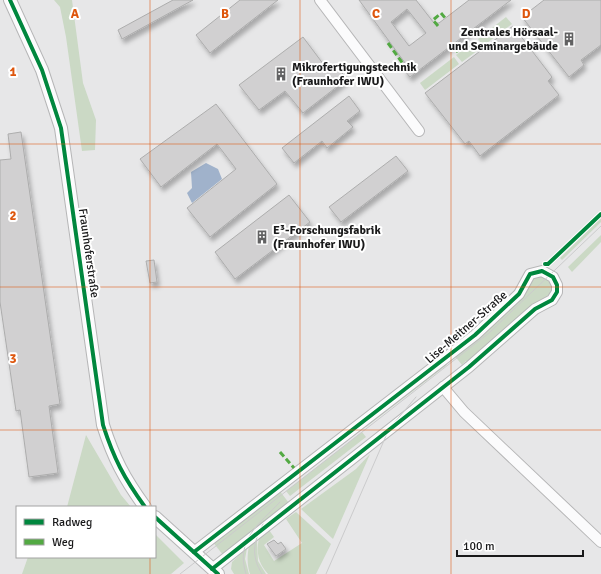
<svg xmlns="http://www.w3.org/2000/svg" width="601" height="574" viewBox="0 0 601 574" font-family="Signika,sans-serif">
<style>
.green{fill:#cbd9c5}
.water{fill:#a0b2cb}
.building{fill:#d1d0d1;stroke:#adadad;fill-rule:evenodd;filter:url(#shadow)}
.lines{fill:none;stroke-linecap:round;stroke-linejoin:round}
.minor-casing{stroke:#b6b6b7;stroke-width:12}
.major-casing{stroke:#b6b6b7;stroke-width:14}
.minor{stroke:#fbfbfc;stroke-width:10}
.major{stroke:#fbfbfc;stroke-width:12}
.tram{stroke:#cbcbcc;stroke-width:1}
.quiet{stroke:#52a942;stroke-width:3;stroke-dasharray:6 3;stroke-linecap:butt}
.cycleway-casing{stroke:#fff;stroke-width:6}
.cycleway{stroke:#00873e;stroke-width:4}
.grid{fill:none;stroke:#de560d;stroke-width:1;stroke-opacity:0.55}
.labels{text-anchor:middle;stroke-width:4;stroke-linejoin:round;paint-order:stroke}
.poi-label{font-size:12px;font-weight:bold;fill:#19191a;stroke:#fff;text-anchor:start}
.street-label{font-size:12px;fill:#19191a;stroke:#fff}
.grid-label{font-size:13px;text-anchor:middle;font-weight:bold;fill:#de560d;stroke:#fff;stroke-width:4;stroke-linejoin:round;paint-order:stroke}
</style>
<defs>
<filter id="shadow"><feDropShadow dx="2.5" dy="4.5" stdDeviation="2" flood-color="#0004"/></filter>
</defs>
<rect width="100%" height="100%" fill="#e7e7e8"/>
<g class="green">
<polygon points="54,0 72,0 83,83 96,120 95,150 82,151 66,37 60,7"/>
<polygon points="506,17 512,24 483,46 478,39"/>
<polygon points="475,41 481,48 462,62 456,55"/>
<polygon points="454,57 459,64 425,90 420,83"/>
<polygon points="601,218 601,222 562,260 560,258"/>
<polygon points="601,235 601,242 572,272 568,267"/>
<polygon points="542,275 551,283 551,294 469,363 466,361 462,365 454,355 532,280"/>
<polygon points="445,362 447,365 366,427 363,424"/>
<polygon points="362,432 366,437 290,496 286,491"/>
<polygon points="86,435 121,495 131,507 67,507"/>
<polygon points="370,454 333,539 301,509 356,469"/>
<polygon points="279,490 289,503 223,555 212,541"/>
<path d="M296,512L331,544L316,574H268C258,563 256,552 259,538L269,530L274,537L264,545L274,561L302,543L286,519Z"/>
<polygon points="155,534 184,563 171,574 22,574 28,557 155,557"/>
<path d="M257,541L258,561L266,574H250C247,565 247,556 249,546Z"/>
<polygon points="247,548 245,559 249,574 234,574 231,569 232,562"/>
</g>
<polygon class="water" points="206,163 218,169 222,179 192,203 187,193 192,188 191,172"/>
<g class="building">
<polygon points="173,0 193,0 122,39 118,30"/>
<polygon points="240,0 278,0 210,53 196,35"/>
<path d="M359,0H416L434,23H439L469,0H511L410,77L404,70L408,67ZM407,9L426,33L409,46L391,22Z"/>
<polygon points="544,0 601,0 601,45 581,60 584,65 569,77 522,17"/>
<polygon points="513,26 552,77 548,81 559,95 480,156 469,141 465,144 425,93"/>
<polygon points="303,37 327,69 334,63 347,79 303,113 285,91 259,110 239,85"/>
<polygon points="349,96 360,111 347,121 353,127 327,148 322,141 294,163 282,148"/>
<polygon points="216,104 277,184 210,237 187,208 236,169 217,144 161,187 140,159"/>
<polygon points="21,132 60,404 49,406 58,473 29,477 20,410 16,411 0,302 0,160 11,159 8,134"/>
<polygon points="396,156 408,171 341,222 329,207"/>
<polygon points="289,195 310,222 235,279 215,252"/>
<polygon points="154,260 157,282 150,283 146,261"/>
<polygon points="274,540 278,544 281,542 286,549 276,556 267,544"/>
</g>
<g class="lines">
<g class="minor-casing">
<g id="minor">
<polyline points="320,0 419,131"/>
<polyline points="443,387 464,412 601,542"/>
<polyline points="194,552 475,335 519,294 530,274 542,271 553,277 557,285 557,292 552,300 535,309 469,367 212,569"/>
</g>
</g>
<g class="major-casing">
<g id="major">
<path d="M10,0L42,70L61,128L103,425C114,459 124,478 145,507"/>
<polyline points="155,517 218,574"/>
</g>
</g>
<use href="#minor" class="minor"/>
<use href="#major" class="major"/>
<g class="tram">
<polyline points="180,574 489,333 601,226"/>
<path d="M246,574C235,540 259,524 280,502"/>
<path d="M262,574C251,556 253,542 263,524"/>
<polyline points="326,574 389,429 416,397"/>
</g>
<g class="quiet">
<polyline points="441,13 446,19"/>
<polyline points="438,26 433,20 439,15"/>
<polyline points="388,43 406,68"/>
<polyline points="451,44 458,52"/>
<polyline points="280,452 294,468"/>
</g>
<g class="cycleway-casing">
<g id="cycleway">
<path d="M10,0L42,70L61,128L103,425C114,459 124,478 145,507"/>
<polyline points="545,264 548,264 601,214"/>
<polyline points="155,517 218,574"/>
<polyline points="194,552 475,335 519,294 530,274 542,271 553,277 557,285 557,292 552,300 535,309 469,367 212,569"/>
</g>
</g>
<use href="#cycleway" class="cycleway"/>
</g>
<path class="grid" d="M150,0V507M300,0V574M451,0V574M0,144H601M0,287H601M0,430H601M150,557V574"/>
<defs>
<g id="building-bare" transform="scale(1.08)"><path d="M-4-6H4V6H1V3H-1V6H-4ZM-2.5-4.3h1.7v1.8h-1.7ZM.8-4.3h1.7v1.8H.8ZM-2.5-1h1.7V.8h-1.7ZM.8-1h1.7V.8H.8Z" fill="#616162" stroke="#fff" stroke-width="2.5" paint-order="stroke"/></g>
</defs>
<g fill-rule="evenodd">
<use href="#building-bare" x="569" y="39"/>
<use href="#building-bare" x="281" y="74"/>
<use href="#building-bare" x="262" y="237"/>
</g>
<g class="labels">
<g class="poi-label">
<text x="558" y="36" text-anchor="end">Zentrales Hörsaal-<tspan x="558" dy="14">und Seminargebäude</tspan></text>
<text x="292" y="71">Mikrofertigungstechnik<tspan x="292" dy="14">(Fraunhofer IWU)</tspan></text>
<text x="273" y="234">E³-Forschungsfabrik<tspan x="273" dy="14">(Fraunhofer IWU)</tspan></text>
</g>
<g class="street-label">
<text transform="translate(89 253) rotate(82)" y="4">Fraunhoferstraße</text>
<text transform="translate(466 327) rotate(-41)" y="4">Lise-Meitner-Straße</text>
</g>
</g>
<g class="grid-label">
<text x="75" y="18">A</text>
<text x="225" y="18">B</text>
<text x="376" y="18">C</text>
<text x="526" y="18">D</text>
<text x="13" y="76">1</text>
<text x="13" y="220">2</text>
<text x="13" y="363">3</text>
</g>
<rect x="16" y="506" width="140" height="52" fill="#ffffff" stroke="#a3a3a3"/>
<rect x="24" y="519" width="20" height="6" fill="#00873e" stroke="#a3a3a3"/>
<text x="52" y="526" font-size="12" fill="#19191a">Radweg</text>
<rect x="24" y="539" width="20" height="6" fill="#52a942" stroke="#a3a3a3"/>
<text x="52" y="546" font-size="12" fill="#19191a">Weg</text>
<path d="M457 550v6h126v-6" fill="none" stroke="#19191a" stroke-width="2"/>
<text x="463" y="550" font-size="12" fill="#19191a" stroke="#ffffff" stroke-width="3" paint-order="stroke">100 m</text>
</svg>
